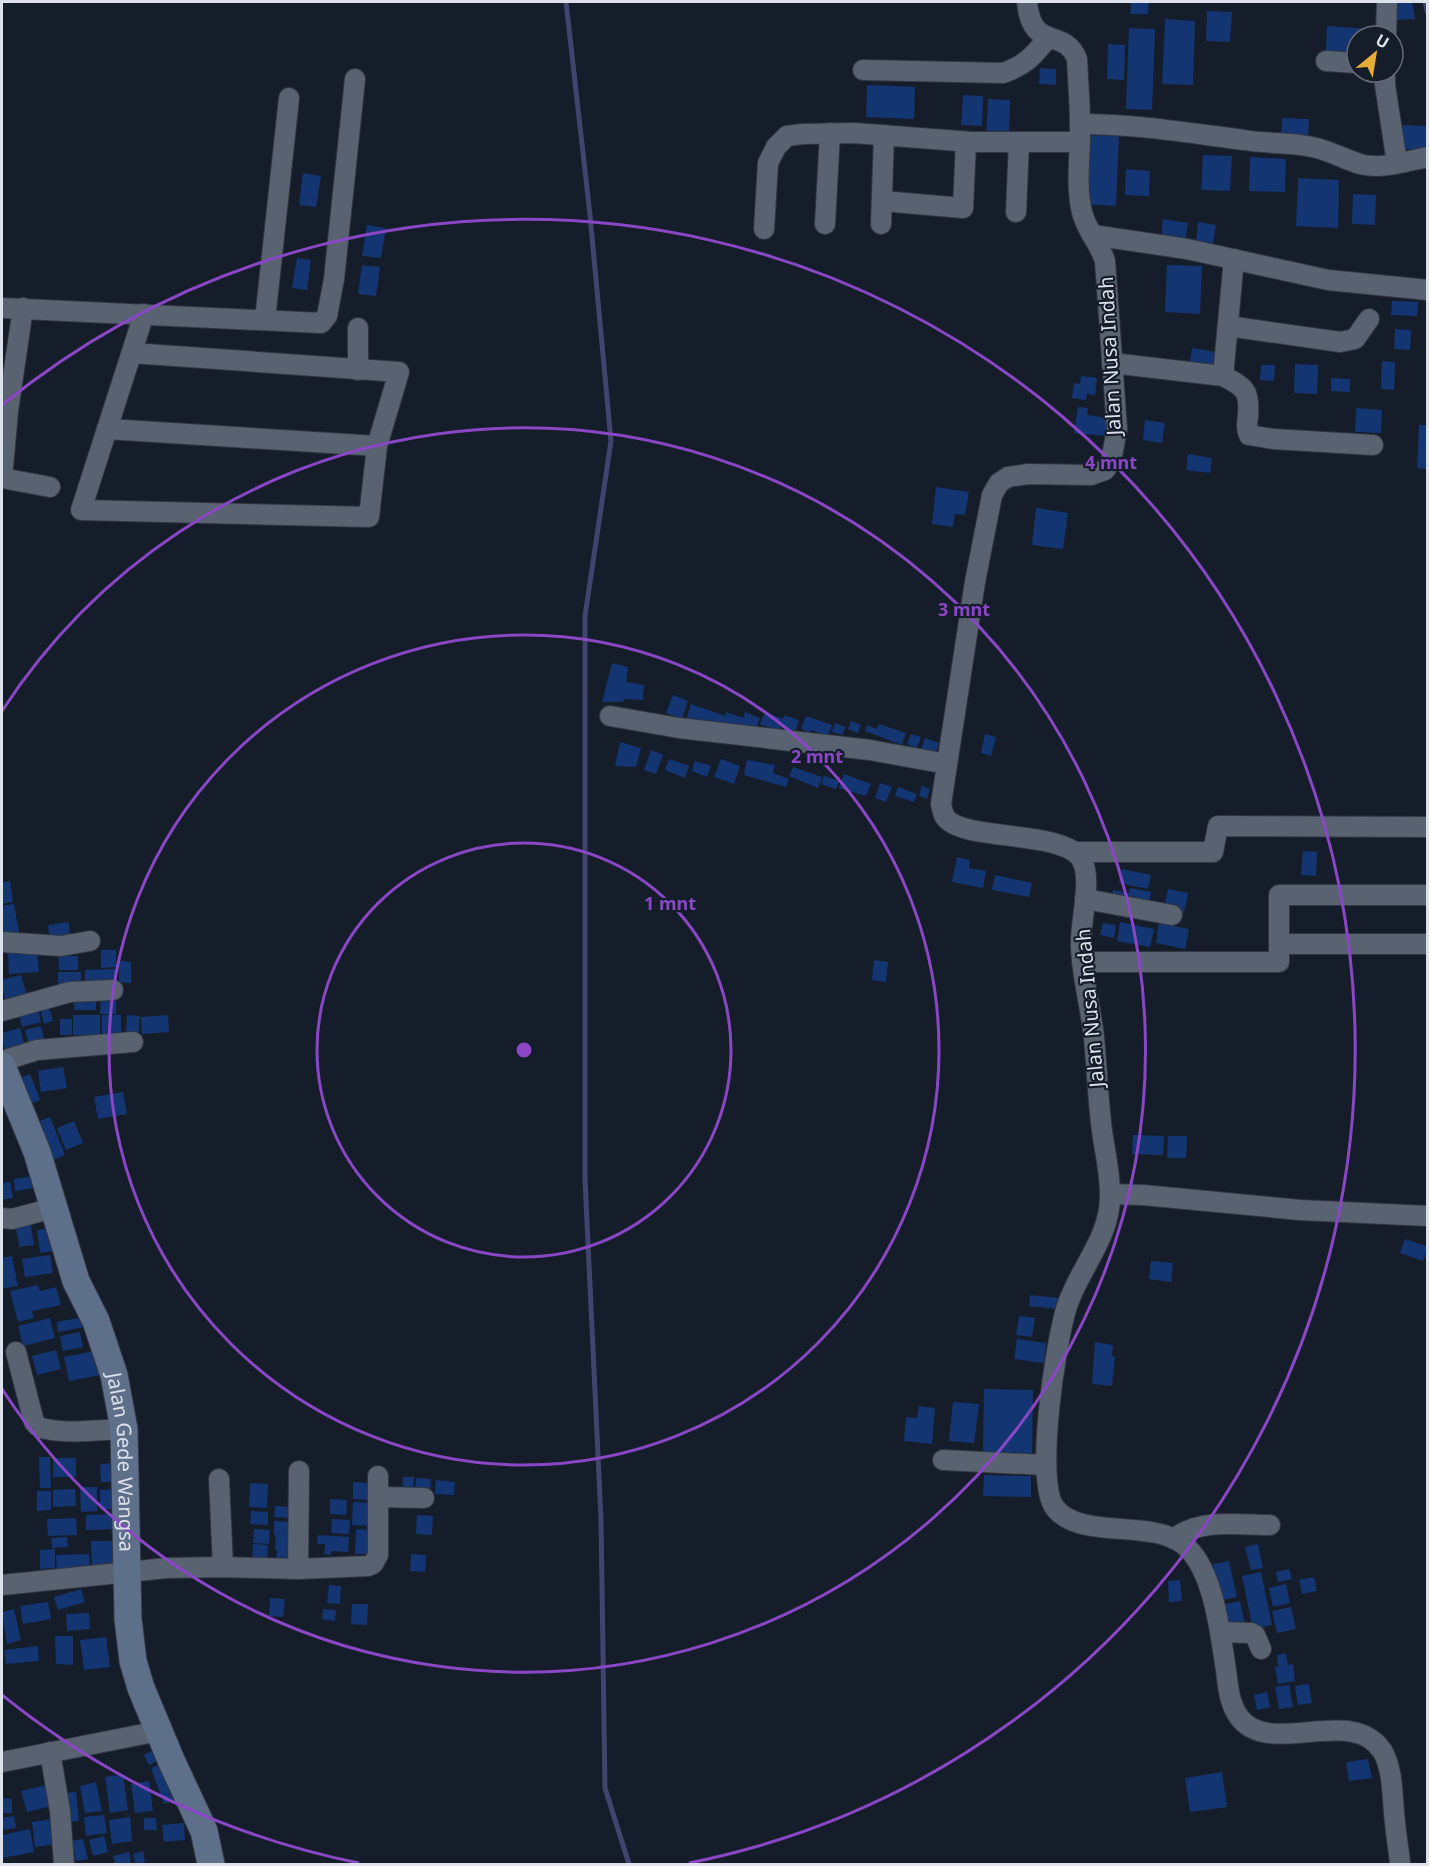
<svg xmlns="http://www.w3.org/2000/svg" width="1429" height="1866" viewBox="0 0 1429 1866" font-family="'Noto Sans',sans-serif">
<style>
.lines{fill:none;stroke-linecap:round;stroke-linejoin:round}
.stream{stroke:#424470;stroke-width:5}
.building{fill:#133572}
.street-casing{stroke:#333742;stroke-width:22}
.secondary-casing{stroke:#333742;stroke-width:29}
.street{stroke:#586271;stroke-width:20}
.secondary{stroke:#5e6f8a;stroke-width:27}
.ring{fill:none;stroke:#8a47c5;stroke-width:3}
.labels{text-anchor:middle;stroke-width:4.5;stroke-linejoin:round;paint-order:stroke}
.street-label{font-size:20px;fill:#dce1ea;stroke:#151d2a}
.centre{fill:#8a47c5;stroke:#151d2a;stroke-width:3}
.ring-label{font-size:18px;text-anchor:middle;font-weight:bold;fill:#8a47c5;stroke:#151d2a;stroke-width:4.5;stroke-linejoin:round;paint-order:stroke}
</style>
<rect width="100%" height="100%" fill="#151d2a"/>
<g class="lines">
<g class="stream">
<polyline points="566,2 590,215 611,441 585,616 585,1179 601,1519 605,1788 629,1864"/>
<polyline points="1425,2 1428,14"/>
</g>
</g>
<g class="building">
<polygon points="1131,2 1149,2 1148,14 1130,14"/>
<polygon points="1394,2 1412,2 1415,19 1396,20"/>
<polygon points="1207,11 1232,12 1230,42 1206,41"/>
<polygon points="1165,19 1195,21 1193,85 1162,84"/>
<polygon points="1327,26 1373,29 1373,36 1357,36 1357,53 1326,52"/>
<polygon points="1129,28 1155,29 1152,110 1126,109"/>
<polygon points="1108,44 1125,45 1124,80 1107,79"/>
<polygon points="1040,68 1056,69 1056,85 1039,84"/>
<polygon points="867,85 915,87 914,119 866,117"/>
<polygon points="963,95 983,96 982,126 961,125"/>
<polygon points="988,99 1010,100 1009,137 986,136"/>
<polygon points="1282,118 1309,119 1308,137 1281,136"/>
<polygon points="1403,125 1428,126 1428,150 1402,149"/>
<polygon points="1084,135 1119,136 1116,206 1081,204"/>
<polygon points="1203,155 1232,156 1230,191 1201,190"/>
<polygon points="1250,157 1286,159 1285,192 1249,191"/>
<polygon points="1126,169 1150,171 1149,196 1125,195"/>
<polygon points="303,173 321,176 316,207 299,205"/>
<polygon points="1298,178 1339,180 1338,228 1296,226"/>
<polygon points="1353,194 1376,195 1375,225 1352,224"/>
<polygon points="1163,219 1188,223 1185,242 1161,239"/>
<polygon points="1198,222 1216,225 1213,245 1196,243"/>
<polygon points="367,225 386,228 381,258 362,256"/>
<polygon points="297,258 311,260 307,290 292,288"/>
<polygon points="362,265 380,267 376,296 358,294"/>
<polygon points="1167,265 1202,266 1200,314 1165,312"/>
<polygon points="1392,301 1418,302 1417,316 1391,315"/>
<polygon points="1395,329 1411,330 1410,350 1394,349"/>
<polygon points="1192,348 1216,352 1213,370 1189,367"/>
<polygon points="1382,361 1395,362 1394,390 1381,389"/>
<polygon points="1295,364 1318,365 1317,394 1294,393"/>
<polygon points="1261,365 1275,365 1274,381 1260,380"/>
<polygon points="1081,376 1097,378 1095,395 1087,394 1086,400 1072,398 1074,383 1080,384"/>
<polygon points="1331,378 1350,379 1350,392 1331,391"/>
<polygon points="1078,407 1088,408 1087,415 1108,418 1106,436 1074,433"/>
<polygon points="1356,408 1382,410 1381,433 1355,432"/>
<polygon points="1145,420 1165,423 1162,443 1143,440"/>
<polygon points="1419,425 1428,425 1428,469 1417,468"/>
<polygon points="1188,454 1212,458 1210,473 1186,470"/>
<polygon points="936,487 969,492 965,515 955,514 953,527 932,524"/>
<polygon points="1036,508 1068,513 1063,549 1032,545"/>
<polygon points="612,663 628,667 626,682 644,685 643,700 624,699 623,702 602,702"/>
<polygon points="673,695 688,701 682,719 666,713"/>
<polygon points="691,704 725,716 726,712 743,718 745,712 760,718 755,731 721,727 701,720 699,725 686,720"/>
<polygon points="765,712 783,719 784,715 799,720 795,732 780,727 779,731 760,724"/>
<polygon points="806,716 832,725 828,736 811,730 810,733 801,729"/>
<polygon points="851,721 861,725 858,733 848,729"/>
<polygon points="835,723 846,727 842,735 832,732"/>
<polygon points="879,724 906,733 902,745 865,731 867,725 877,729"/>
<polygon points="911,734 921,737 917,748 907,744"/>
<polygon points="985,734 996,737 991,756 981,753"/>
<polygon points="925,738 939,743 935,755 921,750"/>
<polygon points="620,742 641,748 636,767 615,766"/>
<polygon points="651,750 663,755 656,774 644,770"/>
<polygon points="669,759 689,766 685,778 665,770"/>
<polygon points="721,759 740,766 734,784 714,777"/>
<polygon points="747,760 775,765 773,773 789,779 786,787 744,775"/>
<polygon points="695,761 711,766 707,777 692,771"/>
<polygon points="793,767 822,777 818,788 789,776"/>
<polygon points="844,774 871,784 866,796 839,788"/>
<polygon points="824,776 839,781 836,789 821,784"/>
<polygon points="880,783 892,787 886,802 875,798"/>
<polygon points="922,786 930,789 927,799 919,796"/>
<polygon points="898,787 917,794 914,802 895,796"/>
<polygon points="1303,851 1317,852 1316,876 1301,875"/>
<polygon points="957,857 970,860 969,868 986,871 983,888 952,882"/>
<polygon points="1122,869 1151,875 1148,889 1119,883"/>
<polygon points="995,875 1032,883 1029,897 992,890"/>
<polygon points="10,881 13,902 2,904 2,882"/>
<polygon points="1130,888 1151,892 1149,906 1112,899 1113,890 1129,893"/>
<polygon points="1168,889 1188,893 1184,913 1164,909"/>
<polygon points="14,904 19,933 2,936 2,906"/>
<polygon points="69,922 70,941 50,943 48,925"/>
<polygon points="1120,922 1154,929 1150,947 1117,941"/>
<polygon points="1103,923 1116,925 1114,938 1100,935"/>
<polygon points="1159,923 1189,929 1185,949 1156,943"/>
<polygon points="37,949 39,972 9,974 8,951"/>
<polygon points="101,950 116,950 116,967 101,968"/>
<polygon points="58,956 78,956 78,970 59,970"/>
<polygon points="874,960 888,962 886,982 872,980"/>
<polygon points="119,961 131,962 131,983 119,982"/>
<polygon points="116,969 116,988 85,988 85,970"/>
<rect x="58" y="972" width="23" height="17"/>
<polygon points="21,975 29,1001 8,1007 2,989 2,980"/>
<rect x="74" y="995" width="22" height="15"/>
<polygon points="101,996 116,996 116,1014 100,1014"/>
<polygon points="48,1003 53,1021 44,1024 39,1005"/>
<polygon points="37,1006 41,1022 22,1027 18,1011"/>
<rect x="73" y="1015" width="27" height="20"/>
<polygon points="102,1015 121,1015 121,1043 102,1042"/>
<polygon points="127,1015 140,1016 139,1035 126,1034"/>
<polygon points="168,1015 169,1032 142,1034 141,1017"/>
<rect x="60" y="1019" width="12" height="16"/>
<polygon points="41,1026 46,1046 30,1050 25,1030"/>
<polygon points="20,1028 25,1047 5,1052 2,1033"/>
<polygon points="63,1067 67,1088 41,1092 38,1071"/>
<polygon points="30,1074 40,1100 26,1106 15,1080"/>
<polygon points="123,1092 127,1114 98,1119 94,1097"/>
<polygon points="50,1117 65,1155 51,1161 35,1123"/>
<polygon points="74,1121 83,1143 66,1150 57,1128"/>
<polygon points="1133,1135 1164,1136 1163,1155 1132,1154"/>
<polygon points="1168,1136 1187,1136 1186,1158 1167,1158"/>
<polygon points="34,1176 35,1188 15,1191 14,1179"/>
<polygon points="10,1182 13,1198 2,1200 2,1183"/>
<polygon points="30,1219 34,1245 19,1247 15,1221"/>
<polygon points="50,1228 54,1251 40,1253 37,1230"/>
<polygon points="1405,1239 1428,1247 1423,1261 1400,1253"/>
<polygon points="50,1255 53,1273 25,1277 22,1259"/>
<polygon points="12,1256 18,1286 2,1289 2,1258"/>
<polygon points="1151,1261 1173,1263 1171,1282 1149,1279"/>
<polygon points="38,1285 40,1291 56,1287 61,1305 32,1311 34,1318 18,1322 10,1291"/>
<polygon points="1030,1295 1058,1298 1057,1309 1029,1306"/>
<polygon points="1019,1316 1035,1318 1032,1337 1016,1335"/>
<polygon points="83,1317 85,1327 58,1332 57,1322"/>
<polygon points="50,1318 55,1338 23,1346 18,1326"/>
<polygon points="80,1332 83,1347 63,1351 60,1336"/>
<polygon points="1017,1339 1046,1343 1044,1363 1014,1359"/>
<polygon points="1095,1342 1113,1345 1112,1356 1115,1357 1112,1386 1092,1384"/>
<polygon points="56,1350 61,1369 37,1375 32,1356"/>
<polygon points="95,1351 100,1375 69,1381 64,1357"/>
<polygon points="984,1389 1033,1390 1032,1453 983,1452"/>
<polygon points="953,1402 979,1404 974,1443 949,1441"/>
<polygon points="919,1406 935,1408 932,1444 904,1441 906,1417 917,1418"/>
<polygon points="39,1457 50,1457 51,1488 40,1488"/>
<rect x="53" y="1458" width="23" height="19"/>
<polygon points="118,1463 119,1482 101,1482 100,1464"/>
<polygon points="984,1475 1031,1476 1031,1497 983,1496"/>
<polygon points="403,1477 414,1477 413,1496 402,1496"/>
<polygon points="416,1478 431,1479 430,1492 415,1491"/>
<polygon points="436,1480 455,1482 454,1495 435,1494"/>
<polygon points="353,1482 369,1483 368,1500 353,1499"/>
<polygon points="250,1483 268,1484 267,1508 249,1507"/>
<polygon points="80,1487 97,1487 97,1511 81,1512"/>
<polygon points="75,1489 76,1506 53,1507 53,1490"/>
<polygon points="118,1489 119,1509 100,1509 100,1490"/>
<polygon points="37,1491 51,1491 51,1510 37,1511"/>
<polygon points="330,1499 347,1500 346,1515 330,1514"/>
<polygon points="353,1502 371,1503 370,1526 352,1525"/>
<polygon points="275,1506 291,1507 291,1518 274,1517"/>
<polygon points="251,1511 268,1512 268,1525 250,1524"/>
<polygon points="119,1514 119,1529 86,1530 86,1515"/>
<polygon points="417,1515 433,1516 432,1535 416,1534"/>
<polygon points="76,1518 77,1535 48,1536 47,1519"/>
<polygon points="332,1519 350,1520 349,1534 331,1533"/>
<polygon points="274,1521 290,1522 291,1568 276,1567 277,1550 275,1550 276,1535 274,1535"/>
<polygon points="254,1529 270,1530 269,1544 253,1543"/>
<polygon points="356,1529 371,1530 369,1554 355,1554"/>
<polygon points="318,1535 349,1537 348,1552 331,1551 331,1555 324,1554 325,1544 317,1544"/>
<polygon points="67,1537 68,1547 52,1548 51,1538"/>
<polygon points="91,1541 119,1541 119,1565 92,1566"/>
<polygon points="253,1544 268,1545 267,1567 252,1566"/>
<polygon points="1258,1544 1263,1568 1251,1570 1245,1547"/>
<polygon points="55,1549 55,1568 40,1569 40,1550"/>
<polygon points="89,1554 90,1570 57,1571 56,1555"/>
<polygon points="411,1554 426,1555 425,1572 410,1571"/>
<polygon points="1229,1561 1237,1597 1221,1600 1213,1564"/>
<polygon points="1289,1569 1292,1579 1278,1582 1276,1572"/>
<polygon points="1261,1572 1272,1625 1253,1629 1242,1576"/>
<polygon points="1314,1577 1317,1591 1302,1594 1299,1580"/>
<polygon points="1180,1580 1182,1601 1169,1602 1168,1581"/>
<polygon points="1286,1584 1290,1603 1273,1607 1269,1588"/>
<polygon points="329,1585 341,1586 340,1604 327,1603"/>
<polygon points="81,1589 85,1602 58,1610 54,1597"/>
<polygon points="270,1598 285,1599 283,1617 269,1616"/>
<polygon points="1240,1601 1245,1624 1227,1628 1222,1605"/>
<polygon points="48,1602 51,1619 23,1624 20,1606"/>
<polygon points="352,1604 368,1604 367,1625 351,1624"/>
<polygon points="1291,1607 1296,1629 1277,1633 1272,1611"/>
<polygon points="14,1609 21,1640 7,1644 2,1612"/>
<polygon points="323,1609 336,1610 335,1621 322,1619"/>
<polygon points="89,1613 90,1629 67,1631 66,1614"/>
<polygon points="55,1636 73,1636 73,1665 56,1664"/>
<polygon points="106,1637 110,1667 84,1670 80,1640"/>
<polygon points="38,1646 39,1661 6,1664 4,1650"/>
<polygon points="1286,1653 1288,1665 1293,1664 1295,1681 1278,1684 1275,1667 1278,1667 1277,1655"/>
<polygon points="1309,1684 1312,1703 1298,1705 1295,1686"/>
<polygon points="1289,1685 1293,1707 1279,1709 1275,1687"/>
<polygon points="1267,1692 1270,1707 1257,1710 1254,1695"/>
<polygon points="158,1748 163,1758 149,1765 144,1755"/>
<polygon points="1368,1759 1372,1778 1349,1781 1346,1762"/>
<polygon points="163,1763 176,1799 164,1804 151,1768"/>
<polygon points="1222,1772 1227,1807 1190,1812 1185,1778"/>
<polygon points="123,1774 128,1810 110,1813 105,1777"/>
<polygon points="149,1781 153,1811 135,1813 131,1784"/>
<polygon points="96,1782 102,1811 85,1813 80,1786"/>
<polygon points="46,1785 52,1806 27,1812 21,1791"/>
<polygon points="76,1792 79,1821 67,1822 64,1793"/>
<polygon points="2,1798 12,1799 12,1813 2,1813"/>
<polygon points="104,1815 107,1833 86,1836 84,1817"/>
<polygon points="14,1816 16,1828 2,1830 2,1818"/>
<polygon points="130,1817 132,1841 112,1844 109,1820"/>
<polygon points="144,1818 156,1818 157,1830 144,1830"/>
<polygon points="53,1819 56,1844 35,1847 32,1822"/>
<polygon points="184,1823 185,1840 164,1842 162,1825"/>
<polygon points="30,1829 34,1852 2,1858 2,1835"/>
<polygon points="104,1836 108,1852 93,1856 89,1840"/>
<polygon points="83,1839 88,1859 76,1861 72,1841"/>
<polygon points="143,1851 145,1862 136,1864 133,1854"/>
<polygon points="129,1852 131,1863 115,1864 113,1856"/>
</g>
<g class="lines">
<g class="street-casing">
<g id="street">
<path d="M1027,2C1032,53 1064,26 1077,59C1078,81 1080,103 1080,124C1081,152 1075,184 1082,212C1086,230 1100,244 1105,261L1117,429L1111,461L1105,470L1091,475L1028,474L1008,477L999,483L992,495L975,582L941,804C942,808 943,814 945,817C961,841 1056,830 1079,856C1095,874 1079,924 1081,947C1082,977 1091,1008 1094,1038C1097,1069 1098,1100 1102,1131C1105,1152 1110,1173 1110,1194C1111,1237 1080,1267 1067,1306C1056,1340 1034,1482 1055,1508C1080,1540 1150,1519 1183,1544C1214,1568 1220,1633 1226,1670C1228,1686 1229,1703 1239,1717C1270,1759 1353,1703 1383,1752C1394,1772 1392,1801 1395,1822C1396,1836 1399,1850 1400,1864"/>
<polyline points="1386,36 1387,2"/>
<polyline points="1326,61 1357,63"/>
<path d="M863,70L1003,73C1026,65 1033,56 1048,38"/>
<polyline points="1385,72 1385,85 1397,163"/>
<path d="M1080,124C1136,124 1189,133 1244,140C1267,144 1290,142 1312,147C1329,150 1343,159 1360,164C1381,170 1407,161 1428,157"/>
<polyline points="882,201 963,208 966,142"/>
<polyline points="1016,212 1019,142"/>
<polyline points="825,224 830,133"/>
<polyline points="881,224 884,135"/>
<polyline points="764,229 768,163 776,147 787,136 803,134 854,133 972,142 1080,142"/>
<polyline points="1092,235 1187,249 1328,280 1428,290"/>
<polyline points="2,308 321,323 327,316 334,279 355,79"/>
<polyline points="265,320 289,98"/>
<polyline points="1228,326 1340,342 1355,339 1369,319"/>
<polyline points="358,328 358,370"/>
<polyline points="132,353 399,372 377,446 369,517 81,510 144,314"/>
<path d="M1112,363L1223,376C1245,387 1250,391 1248,416C1247,423 1246,429 1249,435L1273,439L1373,445"/>
<polyline points="1223,376 1234,259"/>
<polyline points="107,429 377,446"/>
<polyline points="2,478 8,411 23,308"/>
<polyline points="2,478 50,487"/>
<polyline points="610,716 679,728 870,750 947,764"/>
<polyline points="1076,852 1213,852 1218,826 1428,827"/>
<polyline points="1085,899 1172,915"/>
<polyline points="2,942 61,946 90,941"/>
<polyline points="1279,944 1428,944"/>
<polyline points="1082,962 1279,962 1279,895 1428,895"/>
<polyline points="2,1011 70,992 113,990"/>
<polyline points="2,1061 37,1050 133,1042"/>
<polyline points="1110,1194 1143,1195 1300,1210 1428,1216"/>
<polyline points="2,1218 12,1219 53,1208"/>
<path d="M16,1352L34,1422C37,1426 41,1429 46,1429C71,1434 99,1430 124,1429"/>
<polyline points="943,1460 1045,1465"/>
<polyline points="219,1479 223,1567"/>
<polyline points="379,1497 424,1498"/>
<path d="M1174,1539C1198,1518 1240,1525 1270,1525"/>
<polyline points="298,1569 299,1471"/>
<polyline points="2,1585 167,1568 223,1567 298,1569 368,1566 373,1564 378,1555 378,1476"/>
<polyline points="1220,1632 1251,1633 1255,1635 1261,1649"/>
<polyline points="50,1752 60,1811 64,1864"/>
<polyline points="2,1762 159,1731"/>
</g>
</g>
<g class="secondary-casing">
<g id="secondary">
<path id="s1" d="M2,1066L37,1152L76,1281L96,1321L114,1375L124,1429L128,1619L133,1661L141,1688L171,1760L204,1831L211,1864"/>
</g>
</g>
<use href="#street" class="street"/>
<use href="#secondary" class="secondary"/>
</g>
<g class="ring">
<circle cx="524" cy="1050" r="207"/>
<circle cx="524" cy="1050" r="415"/>
<path d="M2 711A622 622 0 1 1 2 1389"/>
<path d="M359 1863A830 830 0 0 1 2 1695M2 405A830 830 0 1 1 689 1863"/>
</g>
<g class="labels">
<g class="street-label">
<text transform="translate(1110 356) rotate(-93)" y="7">Jalan Nusa Indah</text>
<text transform="translate(1090 1008) rotate(-95)" y="7">Jalan Nusa Indah</text>
<text dy="7" stroke="none"><textPath href="#s1" startOffset="417">Jalan Gede Wangsa</textPath></text>
</g>
</g>
<circle cx="524" cy="1050" r="9" class="centre"/>
<g class="ring-label">
<text x="1111" y="469">4 mnt</text>
<text x="964" y="616">3 mnt</text>
<text x="817" y="763">2 mnt</text>
<text x="670" y="910">1 mnt</text>
</g>
<rect width="1429" height="1866" fill="none" stroke="#dce1ea" stroke-width="6"/>
<g transform="translate(1375 54) rotate(30)"><circle r="28" fill="#151d2a" stroke="#656b77" stroke-width="1.5"/>
<path d="M0-4.5L10 22L0 15L-10 22Z" fill="#e6ac36"/>
<text y="-9" font-size="16" font-weight="bold" text-anchor="middle" fill="#dce1ea">U</text>
</g>
</svg>
